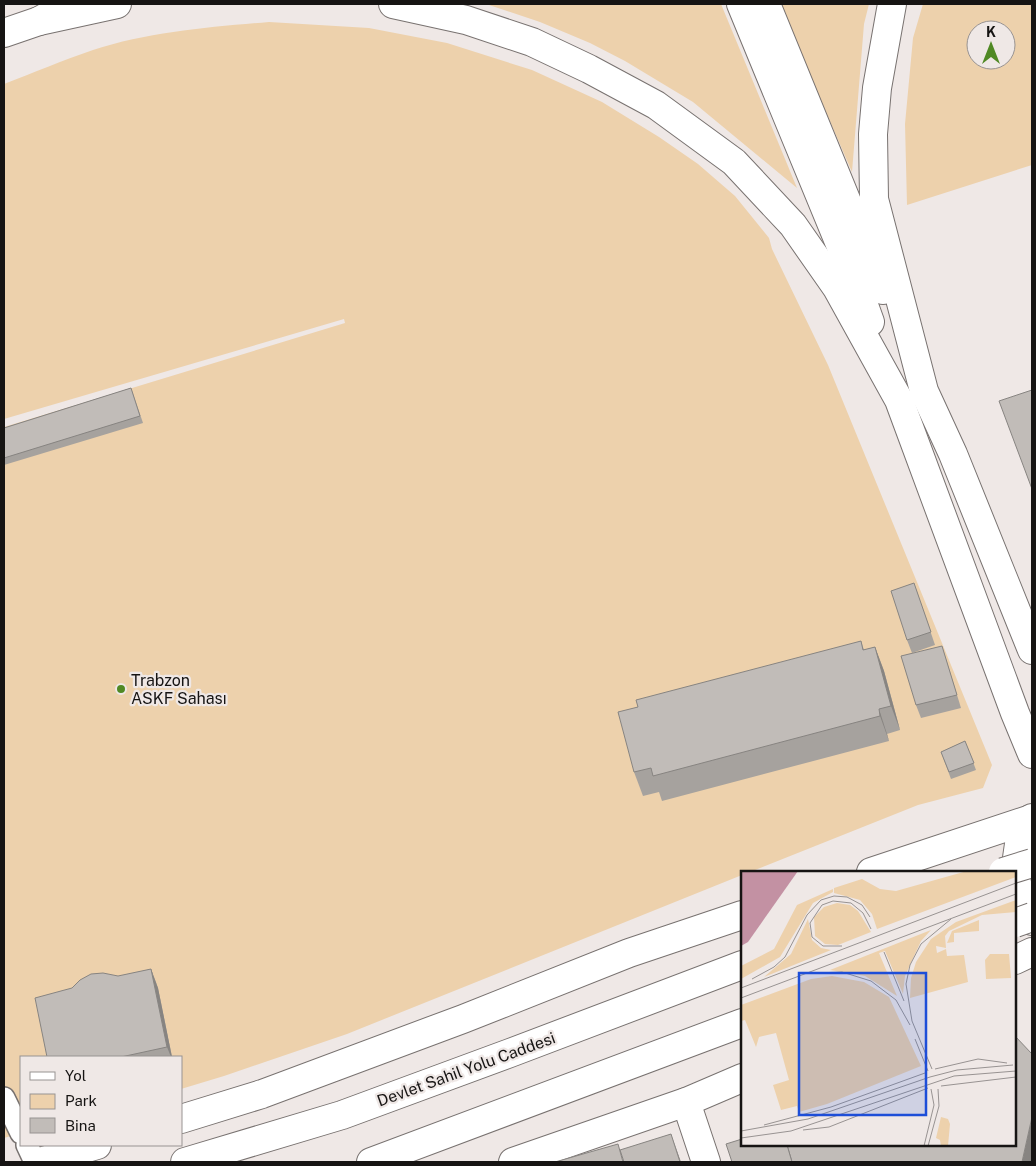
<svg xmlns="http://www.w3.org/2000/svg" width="1036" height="1166" viewBox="0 0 1036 1166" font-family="'Public Sans',sans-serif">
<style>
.green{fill:#edd1ac;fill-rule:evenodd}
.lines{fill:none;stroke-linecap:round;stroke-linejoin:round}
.pedestrian-casing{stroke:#787270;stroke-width:24}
.minor-casing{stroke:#787270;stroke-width:30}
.primary-casing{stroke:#787270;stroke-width:30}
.trunk-casing{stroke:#787270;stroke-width:30}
.pedestrian{stroke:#fff;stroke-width:21}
.minor{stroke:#fff;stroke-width:28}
.primary{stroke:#fff;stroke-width:28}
.trunk{stroke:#fff;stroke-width:28}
.primary-bridge-casing{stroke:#787270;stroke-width:30;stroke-linecap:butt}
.primary-bridge{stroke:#fff;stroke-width:28}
.wall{fill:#a6a29e}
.shaded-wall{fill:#878481}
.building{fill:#c1bcb8;stroke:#878481}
.poi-dot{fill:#508924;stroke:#efe8e6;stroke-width:2}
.labels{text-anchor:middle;stroke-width:4.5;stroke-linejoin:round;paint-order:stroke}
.poi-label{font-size:16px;fill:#161413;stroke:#efe8e6;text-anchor:start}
.street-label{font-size:16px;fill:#161413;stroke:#efe8e6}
.inset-road{fill:none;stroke:#989392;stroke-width:1}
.view{fill:#1d4ed8;fill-opacity:0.15;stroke:#1d4ed8;stroke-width:2.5}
.inset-edge{fill:none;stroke:#161413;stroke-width:2.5}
</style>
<rect width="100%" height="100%" fill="#efe8e6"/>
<g class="green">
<polygon points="486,4 721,4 797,188 693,102 625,61 590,43 540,22"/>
<polygon points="779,4 869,4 864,24 852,172"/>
<path d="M923,4H1032V165L907,205L905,124L913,38ZM976,30H1006V60H976Z"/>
<path d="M269,22L369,28L447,43L532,70L602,102L659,137L698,164L735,196L769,238L772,249L828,365L992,765L983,788L918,805L750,872H742V875L347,1034L224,1076L181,1089V1057H21V1133L4,1138V427L345,323L344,319L4,419V84C33,73 63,60 93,50C149,32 210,27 269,22Z"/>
</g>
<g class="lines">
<g class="pedestrian-casing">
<g id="pedestrian">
<polyline points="4,1098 21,1133"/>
<polyline points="27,1145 35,1162"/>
</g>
</g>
<g class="minor-casing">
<polyline id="minor" points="686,1102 706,1162"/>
</g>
<g class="primary-casing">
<g id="primary">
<polyline points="871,872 1031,819"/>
<polyline points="1015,872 1019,844 1032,818"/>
<polyline points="1015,873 1020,898 1032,921"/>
<polyline points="1015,960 1032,952"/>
<polyline points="181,1119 262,1094 463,1019 629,953 742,915"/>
<polyline points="40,1162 97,1145"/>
<polyline points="185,1162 342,1115 510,1053 742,965"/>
<polyline points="371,1162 742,1023"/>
<polyline points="513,1162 686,1102 742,1078"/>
</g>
</g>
<g class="trunk-casing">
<g id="trunk">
<polyline points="393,4 466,20 532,42 589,69 656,105 734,162 793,225 837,288 899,400 1015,713 1032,754"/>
<polyline points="741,4 856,283 870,322"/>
<polyline points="766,4 883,290"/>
<polyline points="892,4 877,88 873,134 874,199 924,391 953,454 1032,650"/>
<polyline points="39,21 117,4"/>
<polyline points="4,33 39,21 55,12"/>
</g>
</g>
<use href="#pedestrian" class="pedestrian"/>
<use href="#minor" class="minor"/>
<use href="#primary" class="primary"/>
<use href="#trunk" class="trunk"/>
<g class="primary-bridge-casing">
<g id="primary-bridge">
<polyline points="1003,872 1032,863"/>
<polyline points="1015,923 1032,917"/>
</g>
</g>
<use href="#primary-bridge" class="primary-bridge"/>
</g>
<g class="wall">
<polygon points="131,388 143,423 4,465 4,428"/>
<polygon points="914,583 935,645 912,653 907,640"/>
<polygon points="861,641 864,650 875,647 884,671 900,730 887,734 889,741 662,801 659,792 643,796 634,772 638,707"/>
<polygon points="942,646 946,659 961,708 921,718 916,705"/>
<polygon points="965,741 976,770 951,779 941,752"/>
<polygon points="151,969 158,988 172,1057 47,1057 72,988"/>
</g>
<g class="shaded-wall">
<polygon points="875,647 884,671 900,730 891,706"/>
<polygon points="879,709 887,734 889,741 880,716"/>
<polygon points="151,969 158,988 172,1057 171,1057 167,1047"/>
<polygon points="1032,1117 1032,1162 1022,1162"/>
<polygon points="671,1134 681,1162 680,1162"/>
</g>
<g class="building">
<polygon points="131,388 140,416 4,458 4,428"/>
<polygon points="1032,390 1032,489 999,401"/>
<polygon points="914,583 931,632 907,640 891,591"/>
<polygon points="861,641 863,650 875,647 891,706 879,709 880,716 653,776 651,768 634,772 618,712 638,707 636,700"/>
<polygon points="942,646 957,695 916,705 901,656"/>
<polygon points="965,741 974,763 949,772 941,752"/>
<polygon points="151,969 167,1047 121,1057 47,1057 35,998 72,988 80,980 91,974 103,973 118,976"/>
<polygon points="1015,1036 1032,1054 1032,1117 1022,1162 792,1162 787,1145 1015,1145"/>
<polygon points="671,1134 680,1162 624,1162 620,1150"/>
<polygon points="742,1139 742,1145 787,1145 792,1162 732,1162 726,1144"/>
<polygon points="618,1144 623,1162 555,1162"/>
</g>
<circle class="poi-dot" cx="121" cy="689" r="5"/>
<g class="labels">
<g class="poi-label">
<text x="131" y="686">Trabzon<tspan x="131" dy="18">ASKF Sahası</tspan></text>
</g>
<g class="street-label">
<text transform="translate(466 1069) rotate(-20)" y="6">Devlet Sahil Yolu Caddesi</text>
</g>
</g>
<g transform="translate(741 871)">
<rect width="275" height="275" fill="#efe8e6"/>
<path d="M226,0H275V6L136,58L131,43L119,29L93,22V17L121,8L139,18L155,20ZM92,18V21L72,32L39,86L0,108V95L33,78L56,34ZM275,29V41L241,44L208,60L204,65L205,77L195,75L196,82L205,78L206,85L223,84L227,111L169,127L170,107L175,91L190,68L215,51ZM96,32L109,34L117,40L130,61L97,74L84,73L74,65L73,46L83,36ZM67,48L71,69L80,77L90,79L23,106L50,83ZM238,49V60L213,62V71L206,72L211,60ZM190,59L180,70L164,105L162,123L144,80L138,82L156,125L124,105L89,99ZM249,83H268L270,107L245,108L244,89ZM91,105L123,111L148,126L180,195L86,233L58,241L56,235L40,239L32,214L48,209L35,162L18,166L15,176L4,149L0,150V134L70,108ZM200,246L207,248L209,253L207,275H200L199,269L195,267Z" fill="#edd1ac"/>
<path d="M0,0H57L7,71L0,75Z" fill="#c391a3"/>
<path class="inset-road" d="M101,75H82L71,66L69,52L81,34L92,30L110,32L122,42L130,58M143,81L163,130M74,102L101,101L130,110L155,129L169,154M11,108L33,96L44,86L66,44L80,29L93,25L106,26L121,34L129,46M0,117L275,12M0,127L275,23M174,168L187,200M191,198L171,150L165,113L169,94L180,73L210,48M194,198L237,188L266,192M200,215L275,206M23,254L90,236L184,202M62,259L88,256L187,217M0,260L67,248L189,206L216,199L272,194M0,267L50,260L213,205L275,200M183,275L193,234L190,218M187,275L198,235L197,218"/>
<path class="view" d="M58,102H185V244H58Z"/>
<rect width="275" height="275" class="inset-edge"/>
</g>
<rect width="1036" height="1166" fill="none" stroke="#161413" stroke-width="10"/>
<rect x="20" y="1056" width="162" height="90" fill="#efe8e6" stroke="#989392"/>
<rect x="30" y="1072" width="25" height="8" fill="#ffffff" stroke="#989392"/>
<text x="65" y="1081" font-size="15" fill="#161413">Yol</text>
<rect x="30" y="1094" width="25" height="15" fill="#edd1ac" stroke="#989392"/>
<text x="65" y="1106" font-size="15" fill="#161413">Park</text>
<rect x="30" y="1118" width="25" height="15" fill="#c1bcb8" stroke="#989392"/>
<text x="65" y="1131" font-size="15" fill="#161413">Bina</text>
<g transform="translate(991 45)"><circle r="24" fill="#efe8e6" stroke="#989392"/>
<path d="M0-4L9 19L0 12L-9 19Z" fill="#508924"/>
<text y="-8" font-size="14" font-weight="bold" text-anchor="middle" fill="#161413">K</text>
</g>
</svg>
